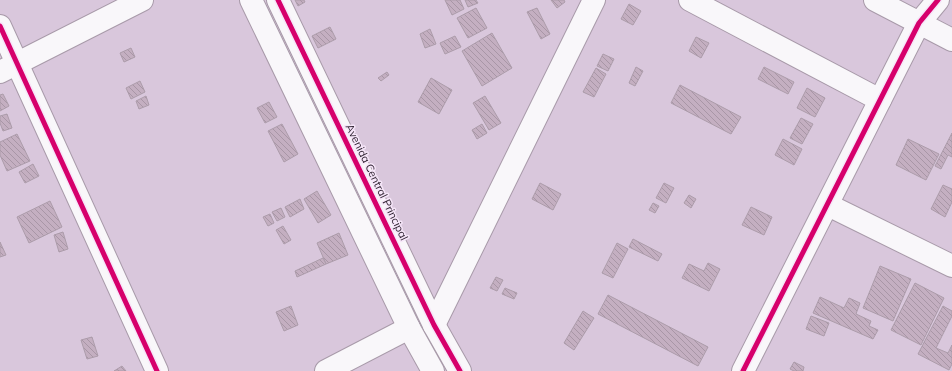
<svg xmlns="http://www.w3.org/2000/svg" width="952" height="371" viewBox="0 0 952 371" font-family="Mulish,sans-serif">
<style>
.building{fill:url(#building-back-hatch);stroke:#ac9caa}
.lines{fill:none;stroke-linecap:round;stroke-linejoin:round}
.street-casing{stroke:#a89aa9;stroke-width:24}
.secondary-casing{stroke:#a89aa9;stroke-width:24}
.street{stroke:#f9f7fa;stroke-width:22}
.secondary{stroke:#f9f7fa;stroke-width:22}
.cycleway-casing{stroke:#f6e6f9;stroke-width:8}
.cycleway{stroke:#d6006c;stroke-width:5}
.labels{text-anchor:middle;stroke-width:3;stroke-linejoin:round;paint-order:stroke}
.street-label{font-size:11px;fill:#281c2a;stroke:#f6e6f9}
</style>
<defs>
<pattern id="building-back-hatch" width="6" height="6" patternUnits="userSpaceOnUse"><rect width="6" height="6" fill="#c4afc1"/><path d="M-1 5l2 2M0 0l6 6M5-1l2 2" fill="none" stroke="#a896a6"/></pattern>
</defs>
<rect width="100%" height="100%" fill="#d9c7dc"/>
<g class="building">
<polygon points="295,0 304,0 305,2 298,6"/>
<polygon points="445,0 460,0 464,9 452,15"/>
<polygon points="465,0 476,0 478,3 468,7"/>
<polygon points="551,0 564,0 565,2 557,8"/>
<polygon points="629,4 641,11 633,25 621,19"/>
<polygon points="476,8 487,28 468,38 457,18"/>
<polygon points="537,8 550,34 541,39 527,12"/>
<polygon points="330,27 336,39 318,48 312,36"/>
<polygon points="430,29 436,44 425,48 420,34"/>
<polygon points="492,33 512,68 482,86 462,51"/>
<polygon points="455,36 461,47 445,54 440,43"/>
<polygon points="696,37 709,43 701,58 689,51"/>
<polygon points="131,48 135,57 124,62 120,53"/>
<polygon points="603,54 614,59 608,71 597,66"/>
<polygon points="636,67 643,71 635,86 629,83"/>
<polygon points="764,67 794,82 788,94 758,79"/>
<polygon points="596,68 606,74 594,97 583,92"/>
<polygon points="387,72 389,75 381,81 378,78"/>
<polygon points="431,78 452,90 439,114 418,102"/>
<polygon points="140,81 145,92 131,99 126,88"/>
<polygon points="680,85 741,117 731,134 671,103"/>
<polygon points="807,88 825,98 815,117 797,108"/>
<polygon points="3,94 9,106 0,111 0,95"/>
<polygon points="146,96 149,105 139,109 136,101"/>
<polygon points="485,96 501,123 489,130 473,103"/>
<polygon points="269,102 277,117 265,123 257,108"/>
<polygon points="7,114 12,128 3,131 0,123 0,116"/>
<polygon points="801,118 813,124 802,144 790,138"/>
<polygon points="282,124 298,154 284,162 268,131"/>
<polygon points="482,124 487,133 477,139 472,130"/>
<polygon points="952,133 952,157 948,155 941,169 935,166"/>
<polygon points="17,134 30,161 7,171 0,155 0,142"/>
<polygon points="783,139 802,149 794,165 775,155"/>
<polygon points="908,139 939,154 926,180 896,165"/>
<polygon points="33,164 39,176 25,183 19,172"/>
<polygon points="540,183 561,194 553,210 532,199"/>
<polygon points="664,183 674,188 666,203 656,198"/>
<polygon points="943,185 952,189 952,202 945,217 931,209"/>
<polygon points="317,191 331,215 318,223 304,199"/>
<polygon points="689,195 696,199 691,208 684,203"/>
<polygon points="300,199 304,209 290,217 285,207"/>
<polygon points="50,201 62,227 29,243 17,217"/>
<polygon points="653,203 659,206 655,213 649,210"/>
<polygon points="751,207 772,217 764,235 742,225"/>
<polygon points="281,208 285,217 277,221 272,212"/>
<polygon points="270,214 274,223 268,226 263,217"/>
<polygon points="283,226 291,240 284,244 276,230"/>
<polygon points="63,232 68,249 59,252 54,235"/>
<polygon points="339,233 348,255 326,264 317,243"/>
<polygon points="633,239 662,254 658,261 629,247"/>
<polygon points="0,242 6,255 0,257"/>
<polygon points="617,243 628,249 613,278 602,273"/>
<polygon points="323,258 326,264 297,277 295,271"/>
<polygon points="708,263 720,269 709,291 682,278 689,264 704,271"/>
<polygon points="880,266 911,279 893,321 863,308"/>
<polygon points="496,277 503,280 497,291 490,288"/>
<polygon points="915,283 944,298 921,345 891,330"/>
<polygon points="505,288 517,293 514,299 502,294"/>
<polygon points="608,295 708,347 698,366 598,314"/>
<polygon points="820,297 844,308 849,298 860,303 856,314 871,321 869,326 878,330 873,339 813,313"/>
<polygon points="291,306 298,325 284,331 276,312"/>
<polygon points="943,306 952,311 952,316 936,348 948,353 952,345 952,364 949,370 918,354"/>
<polygon points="583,311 594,318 574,350 564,343"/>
<polygon points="811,316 829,323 824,336 806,329"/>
<polygon points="92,337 98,356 87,359 81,340"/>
<polygon points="794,362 804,367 803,371 794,371 790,369"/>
<polygon points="122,366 126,371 114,371"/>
</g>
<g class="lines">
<g class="street-casing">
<g id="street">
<polyline points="690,0 880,100"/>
<polyline points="875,0 952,40"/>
<polyline points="0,26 157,371"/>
<polyline points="0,72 142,0"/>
<polyline points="828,205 952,266"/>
<polyline points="434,325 594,0"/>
<polyline points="326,371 409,328"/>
<polyline points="743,371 919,23 938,0"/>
</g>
</g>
<g class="secondary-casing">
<g id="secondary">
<polyline points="251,0 409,328 433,371"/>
<polyline points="278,0 434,325 460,371"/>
</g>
</g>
<use href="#street" class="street"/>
<use href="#secondary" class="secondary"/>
<g class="cycleway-casing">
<g id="cycleway">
<polyline points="278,0 434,325 460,371"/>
<polyline points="0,26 157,371"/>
<polyline points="743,371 919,23 938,0"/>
</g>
</g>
<use href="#cycleway" class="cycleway"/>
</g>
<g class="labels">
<g class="street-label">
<text transform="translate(377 182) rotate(64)" y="4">Avenida Central Principal</text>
</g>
</g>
</svg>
